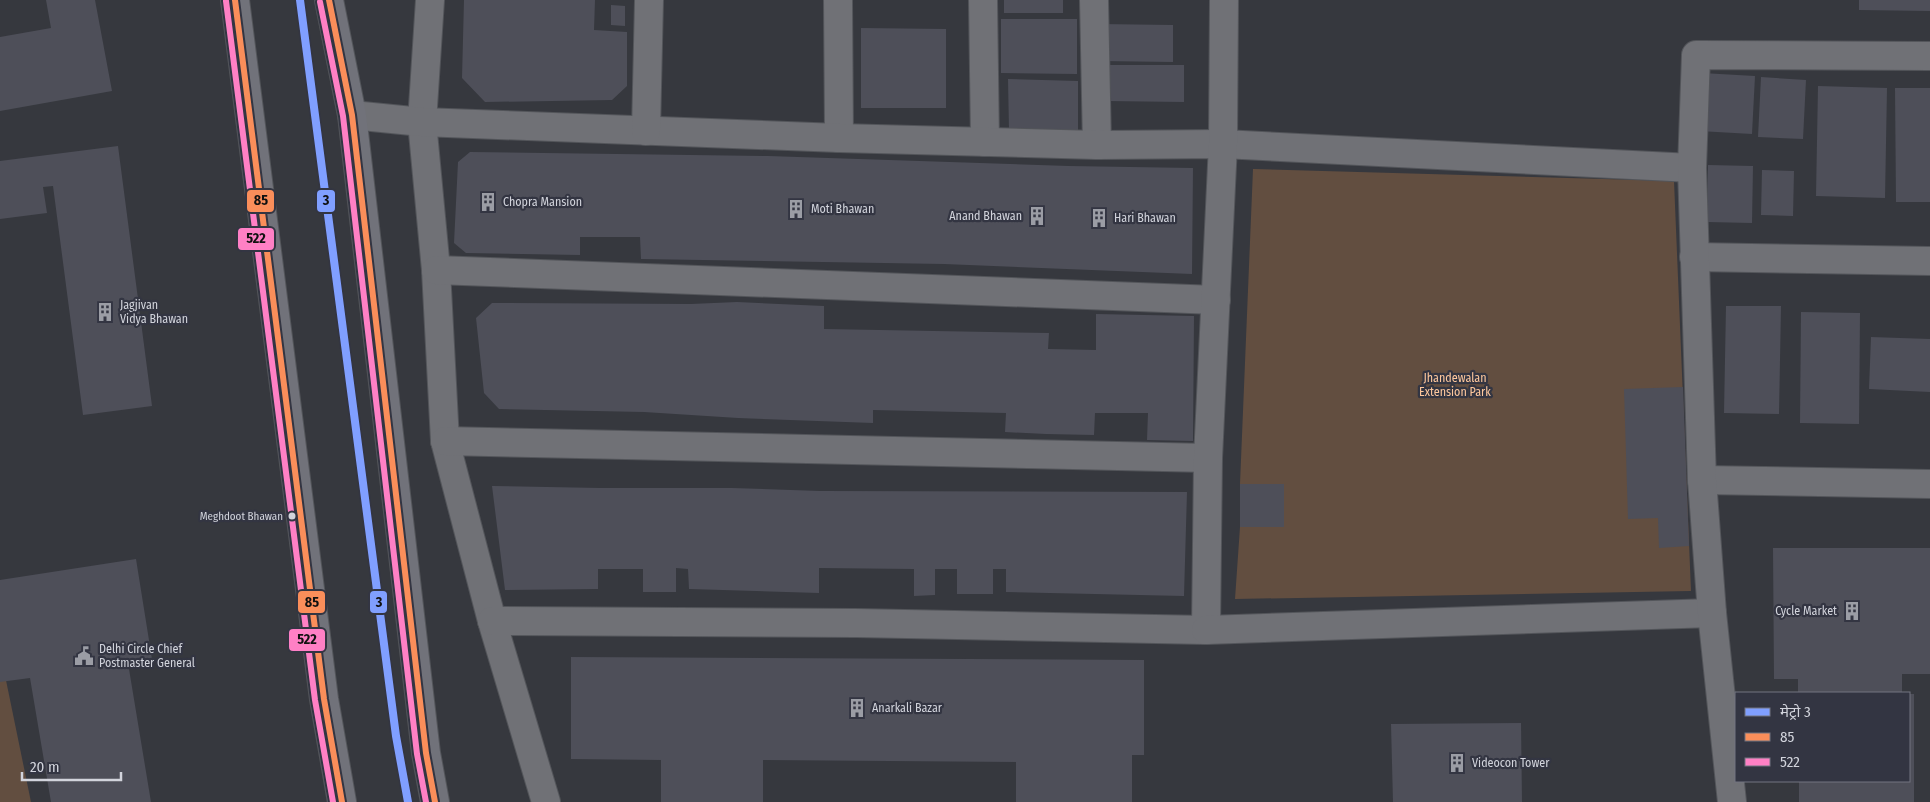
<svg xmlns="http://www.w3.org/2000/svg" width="1930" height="802" viewBox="0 0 1930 802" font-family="'Fira Sans Condensed','Noto Sans Devanagari',sans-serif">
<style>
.green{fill:#624e40}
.building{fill:#4e4f59}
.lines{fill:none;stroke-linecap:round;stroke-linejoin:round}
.minor-casing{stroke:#53555a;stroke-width:30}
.major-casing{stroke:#53555a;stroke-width:30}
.minor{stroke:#707176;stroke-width:28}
.major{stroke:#71727a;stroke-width:28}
.bus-1-casing{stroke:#333542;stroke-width:10}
.bus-2-casing{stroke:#333542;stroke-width:10}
.bus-1{stroke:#fa8e5a;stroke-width:6}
.bus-2{stroke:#ff80c5;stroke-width:6}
.metro-1-casing{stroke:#333542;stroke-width:11}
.metro-1{stroke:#809fff;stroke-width:8}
.bus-dot{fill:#d2d4dc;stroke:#333542;stroke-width:2}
.labels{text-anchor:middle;stroke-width:4.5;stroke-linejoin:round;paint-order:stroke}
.bus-label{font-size:11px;fill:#d2d4dc;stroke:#333542;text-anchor:end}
.poi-label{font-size:12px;fill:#d2d4dc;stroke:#333542;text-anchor:start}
.park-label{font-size:12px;fill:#fec89d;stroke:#333542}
.line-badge{stroke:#333542;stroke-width:2}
.pale-badge-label{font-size:14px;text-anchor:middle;font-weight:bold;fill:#111}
</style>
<rect width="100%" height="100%" fill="#36383e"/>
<g class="green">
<polygon points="1253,169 1674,181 1691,591 1235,599 1240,527 1240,484"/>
<polygon points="0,651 31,802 0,802"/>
</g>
<g class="building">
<polygon points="46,0 95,0 112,91 0,111 0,37 51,28"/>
<polygon points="464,0 595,0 594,30 627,32 627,86 612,100 485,102 462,78"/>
<rect x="1004" y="0" width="59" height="13"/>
<polygon points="1859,0 1930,0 1930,11 1859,10"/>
<polygon points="611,5 625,6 625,26 611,25"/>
<polygon points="1001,19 1077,19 1077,74 1001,73"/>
<polygon points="1099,24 1173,25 1173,62 1099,61"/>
<polygon points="861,28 946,29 946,108 861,108"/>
<polygon points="1106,65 1184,65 1184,102 1105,101"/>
<polygon points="1702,73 1755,76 1752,134 1699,131"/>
<polygon points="1761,77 1806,80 1803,139 1758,137"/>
<polygon points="1008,79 1078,81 1078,130 1009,130"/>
<polygon points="1818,86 1887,88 1885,198 1816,196"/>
<polygon points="1895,88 1930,88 1930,202 1896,202"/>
<polygon points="118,146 152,406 83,415 53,186 43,187 47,213 0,219 0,161"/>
<polygon points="470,152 768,156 1069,166 1193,168 1192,274 944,264 641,259 640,237 580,237 580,255 466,253 454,243 458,162"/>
<polygon points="1708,165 1753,166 1752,223 1707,222"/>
<polygon points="1762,170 1794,171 1793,216 1761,215"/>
<polygon points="737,302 824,306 824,329 1049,333 1048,349 1096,350 1096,314 1194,316 1193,441 1147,440 1148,413 1095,413 1094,435 1046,434 1005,432 1006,413 873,410 873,423 738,418 644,412 499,409 484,393 476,318 492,303 691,304"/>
<polygon points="1726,306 1781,306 1779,414 1724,413"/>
<polygon points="1801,312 1860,313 1859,424 1800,423"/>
<polygon points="1871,337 1930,339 1930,392 1869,389"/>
<polygon points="1683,387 1689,546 1659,548 1658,518 1628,519 1624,389"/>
<rect x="1240" y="484" width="44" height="43"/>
<polygon points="492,486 600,488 732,488 820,491 1187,492 1184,596 1006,592 1006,569 993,569 993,594 957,594 957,569 935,569 935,595 914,596 914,569 819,568 819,593 689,589 688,569 676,568 676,592 643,592 643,569 598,569 598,589 505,590"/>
<polygon points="1773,548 1930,548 1930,674 1902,674 1902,693 1798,693 1798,679 1774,679"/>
<polygon points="136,559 152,659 128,663 151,802 51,802 30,678 0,682 0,580"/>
<polygon points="571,657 1144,660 1144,755 1132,755 1132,802 1016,802 1016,762 763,760 763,802 661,802 661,760 571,759"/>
<polygon points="1909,694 1914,694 1914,802 1799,802 1799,781 1909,781"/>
<polygon points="1521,723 1522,802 1393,802 1391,724"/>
</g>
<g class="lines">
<g class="minor-casing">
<g id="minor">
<polyline points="430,0 422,122 436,270 445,441 492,621 546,802"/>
<polyline points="838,0 839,138"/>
<polyline points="983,0 985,142"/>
<polyline points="1094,0 1097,145"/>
<polyline points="352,115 422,122 839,138 1097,145 1223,144 1692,168"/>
<polyline points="646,131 649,0"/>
<polyline points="1694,257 1930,261"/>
<polyline points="436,270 1216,300"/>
<polyline points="445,441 1208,458"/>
<polyline points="1702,480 1930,484"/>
<polyline points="492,621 856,623 1206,630 1208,458 1223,144 1224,0"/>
<polyline points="1206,630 1712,613"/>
<polyline points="1732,802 1712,613 1702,480 1692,168 1696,55 1930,56"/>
</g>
</g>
<g class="major-casing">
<g id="major">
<polyline points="235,0 324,699 342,802"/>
<polyline points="329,0 352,115 426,753 435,802"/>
</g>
</g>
<use href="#minor" class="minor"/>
<use href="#major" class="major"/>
<g class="bus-1-casing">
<g id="bus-1">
<polyline points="235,0 324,699 342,802"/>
<polyline points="329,0 352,115 426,753 435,802"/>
</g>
</g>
<g class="bus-2-casing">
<g id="bus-2">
<polyline points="226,1 315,700 333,802"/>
<polyline points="320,2 343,116 417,754 426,802"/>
</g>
</g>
<use href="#bus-1" class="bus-1"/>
<use href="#bus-2" class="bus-2"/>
<g class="metro-1-casing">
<polyline id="metro-1" points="300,0 396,736 408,802"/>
</g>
<use href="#metro-1" class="metro-1"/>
</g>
<defs>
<g id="building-bare" transform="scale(1.5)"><path d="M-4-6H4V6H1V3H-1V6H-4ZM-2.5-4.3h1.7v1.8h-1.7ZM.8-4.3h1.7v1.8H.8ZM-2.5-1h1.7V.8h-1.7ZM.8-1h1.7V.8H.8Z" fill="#9b9da5" stroke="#333542" stroke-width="2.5" paint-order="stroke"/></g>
<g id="civic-bare" transform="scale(1.5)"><path d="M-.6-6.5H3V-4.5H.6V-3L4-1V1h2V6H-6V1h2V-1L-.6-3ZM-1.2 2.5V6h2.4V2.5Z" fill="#9b9da5" stroke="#333542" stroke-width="2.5" paint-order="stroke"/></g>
</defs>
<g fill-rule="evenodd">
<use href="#building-bare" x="488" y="202"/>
<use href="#building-bare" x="796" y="209"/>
<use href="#building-bare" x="1037" y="216"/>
<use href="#building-bare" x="1099" y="218"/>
<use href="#building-bare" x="105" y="312"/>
<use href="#building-bare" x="1852" y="611"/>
<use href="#civic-bare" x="84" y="656"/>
<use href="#building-bare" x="857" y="708"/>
<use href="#building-bare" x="1457" y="763"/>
</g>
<circle class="bus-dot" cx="292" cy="516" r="4.5"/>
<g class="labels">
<g class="bus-label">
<text x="283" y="520">Meghdoot Bhawan</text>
</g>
<g class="poi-label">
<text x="503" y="206">Chopra Mansion</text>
<text x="811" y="213">Moti Bhawan</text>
<text x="1022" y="220" text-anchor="end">Anand Bhawan</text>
<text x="1114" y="222">Hari Bhawan</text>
<text x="120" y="309">Jagjivan<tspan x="120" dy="14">Vidya Bhawan</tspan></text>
<text x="1837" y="615" text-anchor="end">Cycle Market</text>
<text x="99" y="653">Delhi Circle Chief<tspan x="99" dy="14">Postmaster General</tspan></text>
<text x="872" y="712">Anarkali Bazar</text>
<text x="1472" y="767">Videocon Tower</text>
</g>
<g class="park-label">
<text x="1455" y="382">Jhandewalan<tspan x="1455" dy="14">Extension Park</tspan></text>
</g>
</g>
<g class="line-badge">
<rect x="316" y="189" width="20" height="24" rx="5" fill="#809fff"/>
<rect x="246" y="189" width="29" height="24" rx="5" fill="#fa8e5a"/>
<rect x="237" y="227" width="38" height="24" rx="5" fill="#ff80c5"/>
<rect x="369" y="590" width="19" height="24" rx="5" fill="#809fff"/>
<rect x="297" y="590" width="29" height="24" rx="5" fill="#fa8e5a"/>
<rect x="288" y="628" width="38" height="24" rx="5" fill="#ff80c5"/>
</g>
<g class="pale-badge-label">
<text x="326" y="205">3</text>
<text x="261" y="205">85</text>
<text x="256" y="243">522</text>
<text x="379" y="607">3</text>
<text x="312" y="607">85</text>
<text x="307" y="644">522</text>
</g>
<rect x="1735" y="692" width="175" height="90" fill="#333542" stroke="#737580"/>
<rect x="1745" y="708" width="25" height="8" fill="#809fff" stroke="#737580"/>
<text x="1780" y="717" font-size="15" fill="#d2d4dc">मेट्रो 3</text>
<rect x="1745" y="733" width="25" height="8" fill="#fa8e5a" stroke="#737580"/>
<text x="1780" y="742" font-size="15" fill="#d2d4dc">85</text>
<rect x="1745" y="758" width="25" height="8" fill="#ff80c5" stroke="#737580"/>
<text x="1780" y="767" font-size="15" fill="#d2d4dc">522</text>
<path d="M22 772v8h99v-8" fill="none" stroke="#d2d4dc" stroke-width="2.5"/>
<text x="30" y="772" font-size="15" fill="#d2d4dc" stroke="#333542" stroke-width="4" paint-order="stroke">20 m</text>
</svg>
